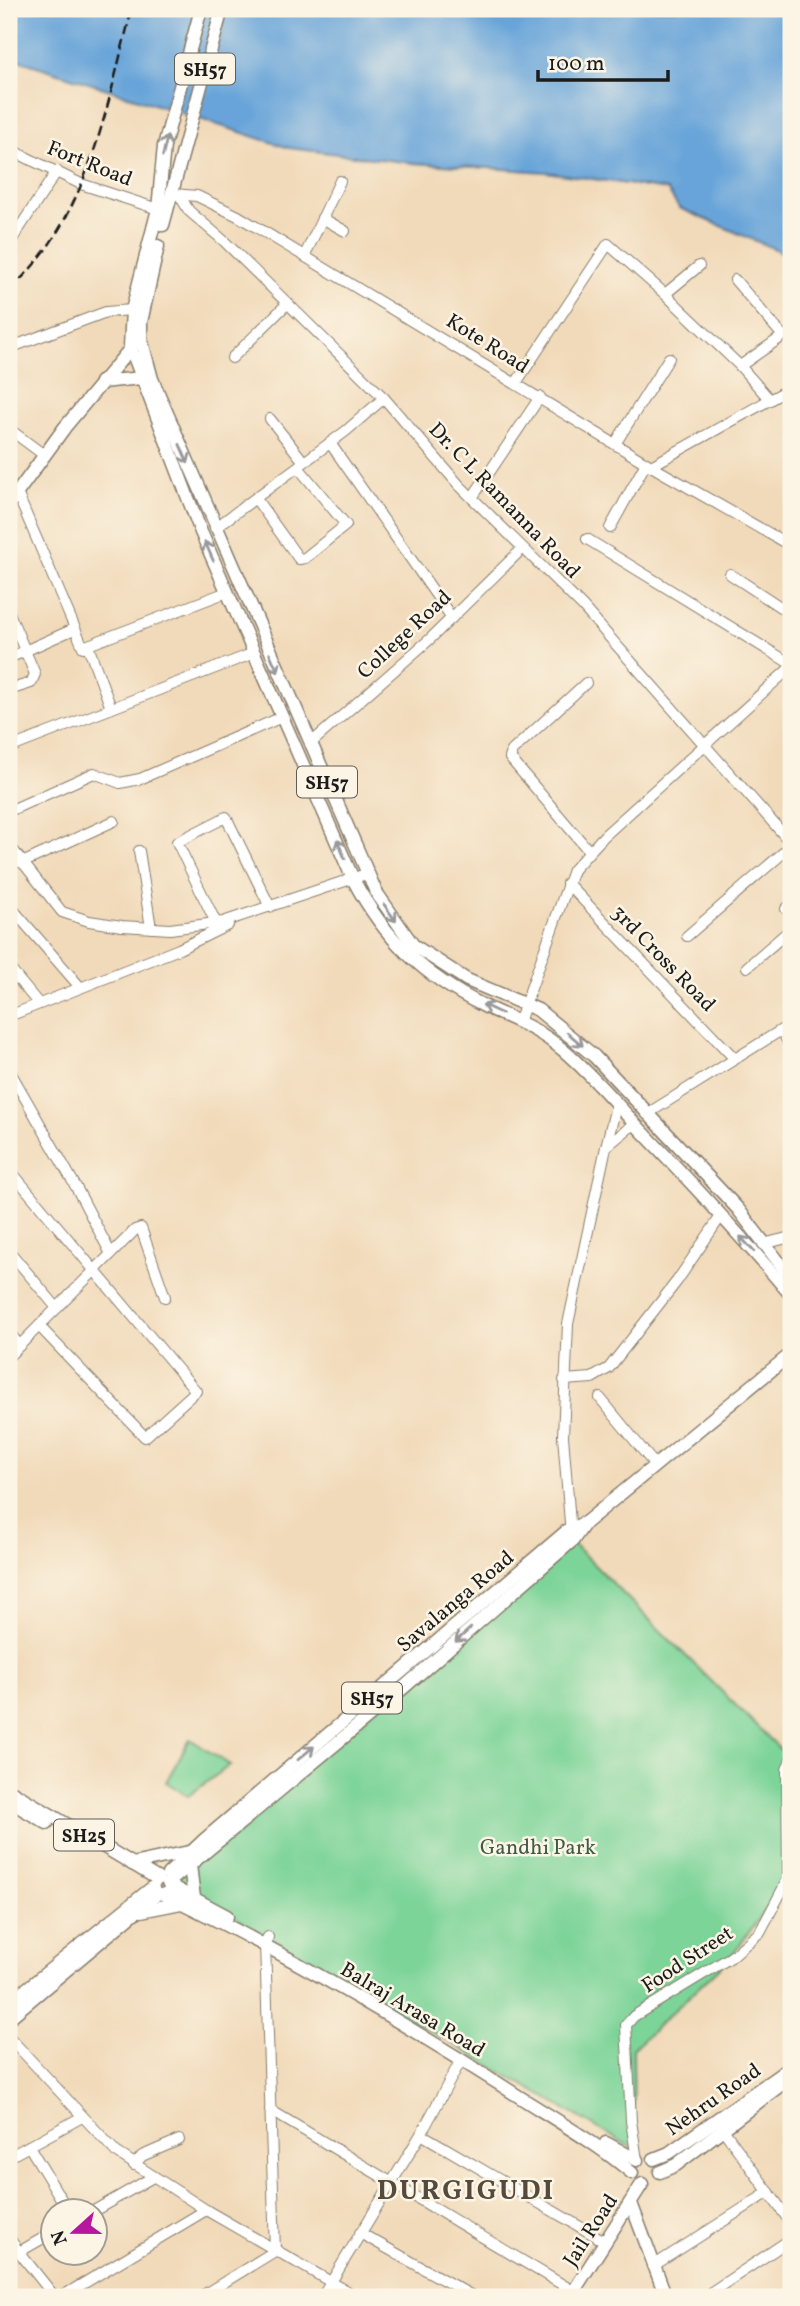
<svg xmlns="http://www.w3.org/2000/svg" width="800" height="2306" viewBox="0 0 800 2306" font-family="Vollkorn,serif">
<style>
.green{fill:#7dd499;stroke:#4c785a;stroke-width:2}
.water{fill:#68a4d9;stroke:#42607a;stroke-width:2}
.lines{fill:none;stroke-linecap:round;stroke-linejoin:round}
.minor-casing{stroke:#867b6b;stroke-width:12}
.major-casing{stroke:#867b6b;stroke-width:15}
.minor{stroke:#fff;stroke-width:10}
.major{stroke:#fff;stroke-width:12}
.rail{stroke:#1c1c1c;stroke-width:2.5;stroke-dasharray:10 5;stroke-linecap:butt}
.oneway{stroke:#999}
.labels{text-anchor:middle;stroke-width:5;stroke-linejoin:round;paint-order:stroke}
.shield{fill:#fcf5e5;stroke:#5f5d58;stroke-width:2}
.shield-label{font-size:19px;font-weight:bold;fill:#1c1c1c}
.street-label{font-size:21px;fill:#1c1c1c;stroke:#fcf5e5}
.park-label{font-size:21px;fill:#3e5c48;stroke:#fcf5e5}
.district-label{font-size:28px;font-weight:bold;letter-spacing:2px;fill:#554a3d;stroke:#fcf5e5}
</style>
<rect width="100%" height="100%" fill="#fcf5e5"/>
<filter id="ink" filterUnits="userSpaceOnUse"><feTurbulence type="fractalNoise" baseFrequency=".0143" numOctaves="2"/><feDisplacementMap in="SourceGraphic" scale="14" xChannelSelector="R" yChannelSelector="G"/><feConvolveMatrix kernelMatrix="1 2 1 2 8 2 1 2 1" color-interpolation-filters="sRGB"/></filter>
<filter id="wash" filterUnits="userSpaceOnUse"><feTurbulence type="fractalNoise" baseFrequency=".00686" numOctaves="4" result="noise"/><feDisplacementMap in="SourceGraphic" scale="28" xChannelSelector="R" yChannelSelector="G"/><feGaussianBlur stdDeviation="1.57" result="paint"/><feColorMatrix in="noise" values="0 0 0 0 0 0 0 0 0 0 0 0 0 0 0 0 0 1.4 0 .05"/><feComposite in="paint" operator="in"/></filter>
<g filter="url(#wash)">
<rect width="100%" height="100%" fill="#f1daba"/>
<g class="green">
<polygon points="572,1543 788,1757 788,1879 731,1957 633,2049 634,2149 170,1880"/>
<polygon points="190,1739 230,1765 188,1796 166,1782"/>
</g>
<polygon class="water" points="9,9 791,9 791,256 679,208 667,190 546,172 412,163 289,148 9,57"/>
</g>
<g filter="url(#ink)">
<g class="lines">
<g class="minor-casing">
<g id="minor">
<polyline points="9,149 81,184 158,209"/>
<polyline points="174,194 197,196 238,216 651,466 791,546"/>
<polyline points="180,196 189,211 224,241 384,398 459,485 582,606 791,843"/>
<polyline points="322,218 345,231"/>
<polyline points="9,244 57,171"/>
<polyline points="305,255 340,181"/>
<polyline points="735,280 783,336 740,366"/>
<polyline points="665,294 699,266"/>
<polyline points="9,348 106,312 132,310"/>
<polyline points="232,358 288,303"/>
<polyline points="516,383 608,244 665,294 740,366 770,400"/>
<polyline points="270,419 304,462"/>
<polyline points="9,429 44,455"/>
<polyline points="330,443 452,618"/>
<polyline points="615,444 669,358"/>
<polyline points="651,466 791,388"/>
<polyline points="17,493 83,647 227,592"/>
<polyline points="472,498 540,397"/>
<polyline points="256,499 299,559 305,558 346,525 298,467"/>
<polyline points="215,528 346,431 384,398"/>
<polyline points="610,528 646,463"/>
<polyline points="587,539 791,664"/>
<polyline points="730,574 791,614"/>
<polyline points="9,613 35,674 31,683 9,690"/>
<polyline points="88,646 111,708"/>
<polyline points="9,658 74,629"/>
<polyline points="586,683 512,751 510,758 589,851"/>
<polyline points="310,744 430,639 522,549"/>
<polyline points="9,748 254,653"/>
<polyline points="9,811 94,773 120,783 140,779 282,717"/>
<polyline points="9,845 62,912 89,921 122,926 170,929 223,922 366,874"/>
<polyline points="139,851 151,928"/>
<polyline points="22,863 114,821"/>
<polyline points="9,868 19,859"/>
<polyline points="567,883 735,1059"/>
<polyline points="9,905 80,987"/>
<polyline points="786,909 791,905"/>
<polyline points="216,923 177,842 226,817 270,907"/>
<polyline points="687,936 791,846"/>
<polyline points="747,967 791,929"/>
<polyline points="9,968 38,1003"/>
<polyline points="9,1016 179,949 228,925"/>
<polyline points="519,1022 573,870 604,836 791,667"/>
<polyline points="782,1031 791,1048"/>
<polyline points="9,1070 76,1187 111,1254 9,1356"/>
<polyline points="647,1114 791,1024"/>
<polyline points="606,1147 617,1102"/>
<polyline points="9,1169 196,1391 145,1437 39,1326"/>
<polyline points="763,1244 791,1237"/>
<polyline points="9,1251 57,1308"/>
<polyline points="111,1254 135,1230 141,1228 165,1297"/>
<polyline points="9,1332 18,1344"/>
<polyline points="564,1380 592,1378 609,1368 677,1281 721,1216"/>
<polyline points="600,1398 655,1465"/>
<polyline points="571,1535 563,1436 568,1324 606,1147 635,1123"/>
<polyline points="9,2037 116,2152 206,2210 357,2297"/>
<polyline points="270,2110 573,2291"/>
<polyline points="722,2128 791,2223"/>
<polyline points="421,2134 606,2242"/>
<polyline points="29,2146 69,2212"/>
<polyline points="9,2157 82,2117"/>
<polyline points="637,2160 631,2121 626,2025 634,2016 731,1957 760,1932 788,1879 787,1770 791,1759"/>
<polyline points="134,2165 142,2156 179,2140"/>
<polyline points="92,2212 153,2177"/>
<polyline points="360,2233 474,2297"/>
<polyline points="9,2238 19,2252 52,2233"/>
<polyline points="19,2252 55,2297"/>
<polyline points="653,2266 769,2192"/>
<polyline points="61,2297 206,2210"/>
<polyline points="200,2297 275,2251 265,1943 268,1937"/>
<polyline points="322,2297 421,2134 461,2060"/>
<polyline points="704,2297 791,2239"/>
</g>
</g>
<g class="major-casing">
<g id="major">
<path d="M201,9L164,146L158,209L132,310L130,346L201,532L353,879C385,940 424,976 484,1006C515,1021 536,1027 563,1050C590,1073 613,1100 637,1126C690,1181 742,1237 791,1295"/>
<polyline points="163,225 222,9"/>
<polyline points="158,246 141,322 141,338 152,379 376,892 413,945 467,980 538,1010 594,1056 738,1209 791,1278"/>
<polyline points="101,382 142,378"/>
<polyline points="9,504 65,427 135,343"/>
<polyline points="9,1790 158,1879"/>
<polyline points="9,1801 47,1823"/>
<polyline points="132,1864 189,1852"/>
<polyline points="190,1865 194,1898"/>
<polyline points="168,1874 204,1840 568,1530 584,1523"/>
<polyline points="168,1883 402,1689 573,1540 585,1523 791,1354"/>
<polyline points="169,1885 227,1916"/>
<path d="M164,1894C282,1951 394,2017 504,2087C547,2115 593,2140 632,2173"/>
<polyline points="141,1911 181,1903"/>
<polyline points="9,2003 153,1887"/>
<polyline points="9,2018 157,1894"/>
<polyline points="606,2143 637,2160"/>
<polyline points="654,2159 669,2153 791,2067"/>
<polyline points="660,2172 676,2165 791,2077"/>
<polyline points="631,2203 666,2297"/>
<polyline points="570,2297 642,2184"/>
</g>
</g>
<use href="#minor" class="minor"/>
<use href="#major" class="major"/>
<path class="rail" d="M9,290C89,220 106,107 132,9"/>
</g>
<defs><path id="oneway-shaft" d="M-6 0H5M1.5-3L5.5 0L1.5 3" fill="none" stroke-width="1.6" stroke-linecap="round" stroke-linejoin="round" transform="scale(1.75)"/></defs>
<g class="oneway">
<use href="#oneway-shaft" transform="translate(165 146) rotate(-77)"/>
<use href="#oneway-shaft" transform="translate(184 454) rotate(67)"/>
<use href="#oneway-shaft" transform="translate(209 551) rotate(-114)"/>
<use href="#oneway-shaft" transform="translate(274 663) rotate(66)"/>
<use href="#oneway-shaft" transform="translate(341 849) rotate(-113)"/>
<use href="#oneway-shaft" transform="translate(390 913) rotate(55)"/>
<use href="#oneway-shaft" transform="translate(492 1009) rotate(-155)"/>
<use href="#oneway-shaft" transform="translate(575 1039) rotate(41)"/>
<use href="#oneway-shaft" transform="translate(747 1244) rotate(-132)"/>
<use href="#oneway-shaft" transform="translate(463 1635) rotate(138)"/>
<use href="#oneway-shaft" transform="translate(306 1753) rotate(-40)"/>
</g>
</g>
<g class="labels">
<g class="shield">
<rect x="175" y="53.5" width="60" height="31" rx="5"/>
<rect x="297" y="766.5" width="60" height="31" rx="5"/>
<rect x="342" y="1682.5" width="60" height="31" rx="5"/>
<rect x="54" y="1819.5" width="60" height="31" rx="5"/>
</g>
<g class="shield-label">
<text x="205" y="76">SH57</text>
<text x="327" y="789">SH57</text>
<text x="372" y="1705">SH57</text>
<text x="84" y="1842">SH25</text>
</g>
<g class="street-label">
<text transform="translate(90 163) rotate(22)" y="7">Fort Road</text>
<text transform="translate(488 343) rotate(32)" y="7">Kote Road</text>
<text transform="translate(505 500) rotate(46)" y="7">Dr. C L Ramanna Road</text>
<text transform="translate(404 634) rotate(-43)" y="7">College Road</text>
<text transform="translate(664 958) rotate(46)" y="7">3rd Cross Road</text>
<text transform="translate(455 1601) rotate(-40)" y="7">Savalanga Road</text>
<text transform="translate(687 1959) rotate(-33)" y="7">Food Street</text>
<text transform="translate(413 2009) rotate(31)" y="7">Balraj Arasa Road</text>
<text transform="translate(713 2099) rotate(-35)" y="7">Nehru Road</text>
<text transform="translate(590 2230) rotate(-57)" y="7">Jail Road</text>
</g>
<g class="park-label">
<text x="538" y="1854">Gandhi Park</text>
</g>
<g class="district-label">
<text x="466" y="2199">DURGIGUDI</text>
</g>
</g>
<rect width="800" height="2306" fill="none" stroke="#fcf5e5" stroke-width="35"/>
<g transform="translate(74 2232) rotate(249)"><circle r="33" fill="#fcf5e5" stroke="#a29e95" stroke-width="2"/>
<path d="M0-5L12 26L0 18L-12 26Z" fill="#b5179e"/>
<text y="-10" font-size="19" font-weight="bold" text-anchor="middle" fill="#1c1c1c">N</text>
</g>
<path d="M538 70v10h130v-10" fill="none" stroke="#1c1c1c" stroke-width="3.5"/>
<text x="548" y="70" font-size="21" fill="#1c1c1c" stroke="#fcf5e5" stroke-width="5" paint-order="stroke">100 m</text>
</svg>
